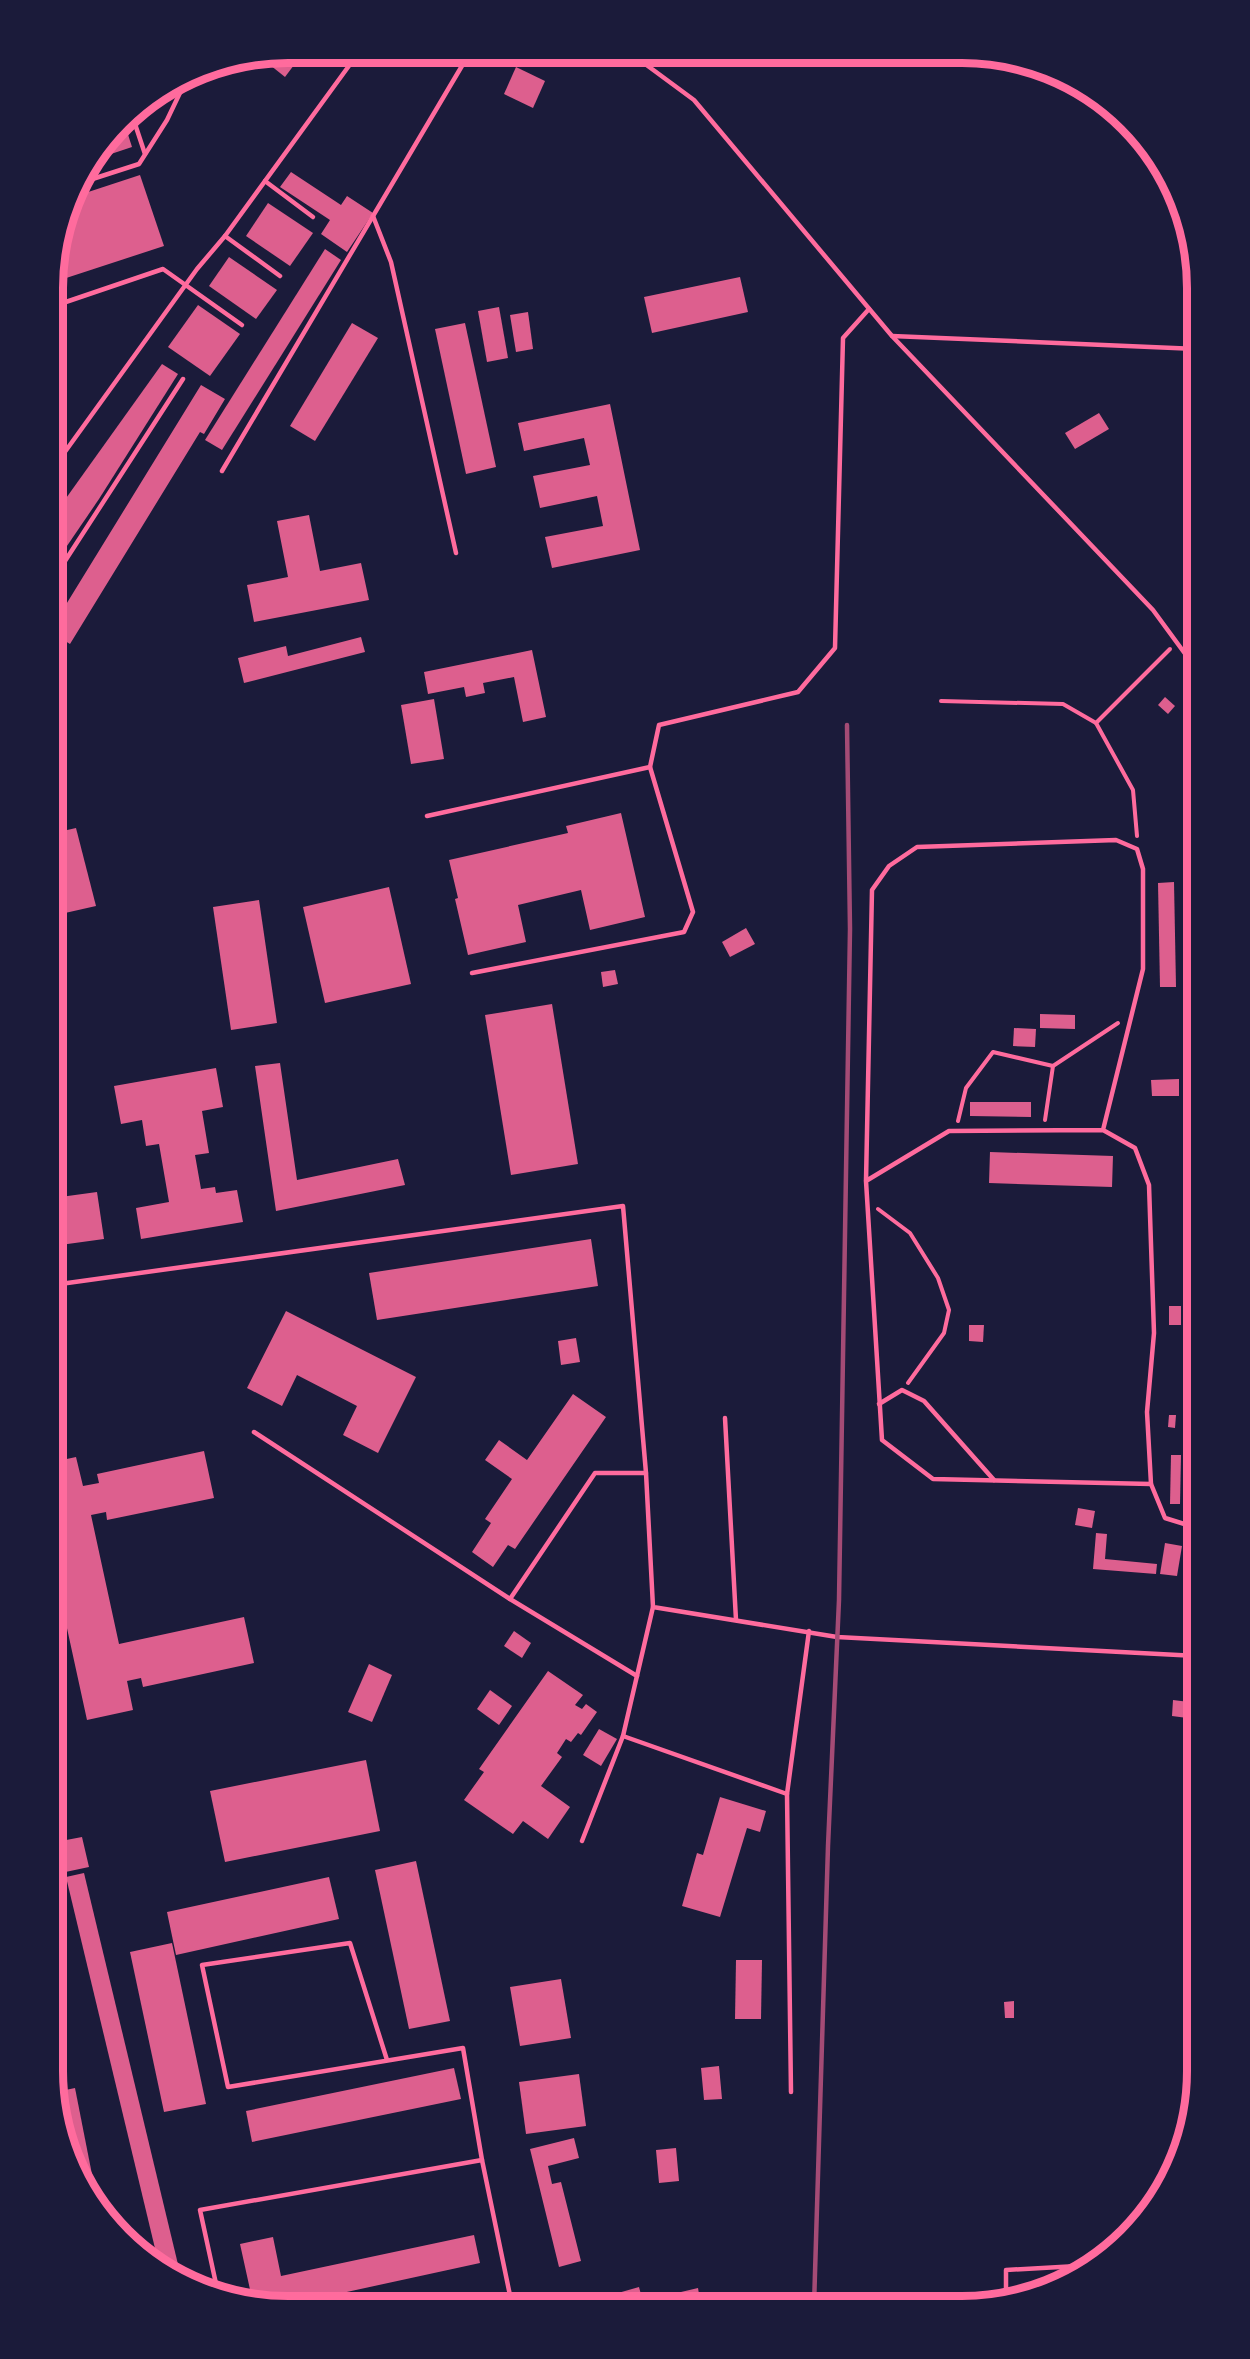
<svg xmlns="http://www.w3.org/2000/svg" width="1250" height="2359" viewBox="0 0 1250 2359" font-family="Commissioner,sans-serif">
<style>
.building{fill:#dd5f8e}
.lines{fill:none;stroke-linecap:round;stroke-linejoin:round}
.path{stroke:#ff6b9d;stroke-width:4}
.service{stroke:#ff6b9d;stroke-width:4.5}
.rail{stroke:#a44b75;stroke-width:4.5}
.rim{fill:none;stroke:#ff6b9d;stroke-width:8}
</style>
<rect width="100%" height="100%" fill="#1b1b3a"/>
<g class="building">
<polygon points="285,53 297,61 285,77 270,65 278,54"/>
<polygon points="675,55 699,55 689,67"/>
<polygon points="516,67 545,81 533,108 504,94"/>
<polygon points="124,122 132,147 96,159 111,139"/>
<polygon points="291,172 341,205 347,196 373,213 347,252 321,234 330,220 280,187"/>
<polygon points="140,175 164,246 54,282 54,257 73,197"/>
<polygon points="268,203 313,233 290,266 246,236"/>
<polygon points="325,249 341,260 222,450 205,440"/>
<polygon points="229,257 277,290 256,319 209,286"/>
<polygon points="740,277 748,312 652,333 644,297"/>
<polygon points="198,305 240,334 210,376 168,347"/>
<polygon points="499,307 508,358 487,362 478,311"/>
<polygon points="528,312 533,349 516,352 510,315"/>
<polygon points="352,323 378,338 315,441 290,426"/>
<polygon points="465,323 496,467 466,474 435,329"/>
<polygon points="162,364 178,374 99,499 54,565 54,515"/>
<polygon points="201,385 225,399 204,434 200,432 70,644 54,634 54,624"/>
<polygon points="610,404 640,550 552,568 545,537 603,526 597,496 540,508 533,476 590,465 584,438 524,451 518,423"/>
<polygon points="1099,413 1109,429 1075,449 1065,433"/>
<polygon points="1197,419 1197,438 1189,425"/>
<polygon points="309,515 320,571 361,563 369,600 254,622 247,585 288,577 277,521"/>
<polygon points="361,637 365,652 244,683 238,658 286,646 288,656"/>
<polygon points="532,650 546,717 523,722 514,677 483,683 485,693 466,697 464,687 428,694 424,672"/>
<polygon points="1165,697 1175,706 1168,714 1158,705"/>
<polygon points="434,699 444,759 411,764 401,705"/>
<polygon points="621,813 645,917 590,930 581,890 518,905 526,942 468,955 455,899 458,898 449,860 568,833 566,826"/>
<polygon points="76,828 96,906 65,913 54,870 54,833"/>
<polygon points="1174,882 1176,987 1160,987 1158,883"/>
<polygon points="389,887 411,984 325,1003 303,907"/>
<polygon points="259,900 277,1023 231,1030 213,907"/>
<polygon points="746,928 755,944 730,957 722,942"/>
<polygon points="615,970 618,984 603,987 601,972"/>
<polygon points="552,1004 578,1164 511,1175 485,1015"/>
<polygon points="1040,1014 1075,1015 1075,1029 1040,1028"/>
<polygon points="1014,1028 1036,1029 1035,1047 1013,1046"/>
<polygon points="280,1063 297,1180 398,1159 405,1185 276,1211 255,1066"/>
<polygon points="216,1068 223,1107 202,1111 209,1153 195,1155 201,1189 215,1187 216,1193 237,1190 243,1222 141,1239 136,1208 169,1202 159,1144 146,1146 142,1120 121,1124 114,1086"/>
<polygon points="1179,1079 1179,1096 1152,1096 1151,1080"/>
<polygon points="970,1102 1031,1102 1031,1117 970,1116"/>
<polygon points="990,1152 1113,1156 1112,1187 989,1183"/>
<polygon points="97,1192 104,1239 53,1246 53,1198"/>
<polygon points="591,1239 598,1286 377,1320 369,1273"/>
<rect x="1169" y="1306" width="12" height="19"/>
<polygon points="286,1311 416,1377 378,1453 343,1435 357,1406 297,1375 282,1406 247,1388"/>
<polygon points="969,1325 984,1325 983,1342 969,1341"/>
<polygon points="576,1338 580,1362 561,1365 558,1341"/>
<polygon points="573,1394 606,1417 515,1549 508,1545 493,1567 472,1552 491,1523 485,1519 512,1479 485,1460 499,1440 527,1460"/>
<polygon points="1169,1415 1176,1415 1175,1428 1168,1427"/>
<polygon points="204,1451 214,1498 107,1520 106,1512 91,1515 119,1644 244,1617 254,1663 143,1687 141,1678 127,1681 133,1710 87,1720 53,1564 53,1462 76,1457 83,1486 99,1483 97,1474"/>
<polygon points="1171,1455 1181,1455 1180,1504 1170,1504"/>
<polygon points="1078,1508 1095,1511 1092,1528 1075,1525"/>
<polygon points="1096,1533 1107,1534 1105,1559 1157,1564 1156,1574 1093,1569"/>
<polygon points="1165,1543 1182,1546 1177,1576 1160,1574"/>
<polygon points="514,1631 531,1643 522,1658 504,1646"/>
<polygon points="369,1664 392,1675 372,1722 348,1712"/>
<polygon points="548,1671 583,1695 575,1705 582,1709 586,1704 597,1712 581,1735 578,1733 571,1742 566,1739 557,1753 562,1757 541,1786 570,1807 548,1839 523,1821 513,1834 464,1800 484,1772 479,1769"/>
<polygon points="490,1690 512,1706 499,1725 477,1709"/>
<polygon points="1173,1700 1197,1703 1195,1719 1172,1716"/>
<polygon points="599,1729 617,1739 601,1766 583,1755"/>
<polygon points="366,1760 380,1831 225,1862 210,1791"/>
<polygon points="720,1797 766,1811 760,1832 747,1828 720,1917 682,1906 697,1853 703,1855"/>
<polygon points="82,1837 89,1867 56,1874 53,1861 65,1858 61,1841"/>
<polygon points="416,1861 450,2021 409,2029 375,1870"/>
<polygon points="84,1873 182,2281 159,2265 66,1877"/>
<polygon points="329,1877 339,1919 176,1955 167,1912"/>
<polygon points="172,1943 206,2104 164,2112 130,1952"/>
<polygon points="736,1960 762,1960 761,2019 735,2019"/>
<polygon points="561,1979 571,2038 520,2046 510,1987"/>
<polygon points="54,1986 64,2034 53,2036 53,1987"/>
<polygon points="1014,2001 1014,2018 1005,2018 1004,2002"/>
<polygon points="719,2066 722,2099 704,2100 701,2068"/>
<polygon points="454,2068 461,2099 252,2142 246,2111"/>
<polygon points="579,2074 586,2126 526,2134 519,2082"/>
<polygon points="75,2088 99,2210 92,2202 65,2147 56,2092"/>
<polygon points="574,2138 579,2158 548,2166 552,2184 561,2182 581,2261 559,2267 530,2149"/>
<polygon points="676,2148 679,2181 659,2183 656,2150"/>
<polygon points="474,2235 480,2263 287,2305 257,2304 235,2298 251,2294 240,2244 273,2237 281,2276"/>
<polygon points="639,2287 644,2306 622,2306 618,2293"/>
<polygon points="698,2288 701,2306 684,2306 681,2292"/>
</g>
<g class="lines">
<g class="path">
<polyline points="941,701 1063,704 1096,723 1133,790 1137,836"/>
<polyline points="1096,723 1170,649"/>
<polyline points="1045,1120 1053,1066 1118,1023"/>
<polyline points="958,1121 966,1088 993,1052 1053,1066"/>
<polyline points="878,1209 910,1233 938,1278 949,1310 944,1333 908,1383"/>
</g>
<g class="service">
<polyline points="633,55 694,100 892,336 1153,610 1197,670"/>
<polyline points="131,112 145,154"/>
<polyline points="265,181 313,217"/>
<polyline points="77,184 139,164 167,120 188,76"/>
<polyline points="373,216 391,262 456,553"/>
<polyline points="225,236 280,276"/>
<polyline points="54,306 163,269 242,325"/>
<polyline points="892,336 1197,349"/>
<polyline points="54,467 197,269 225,236 351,63 360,53"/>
<polyline points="222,471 469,54"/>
<polyline points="54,578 183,379"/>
<polyline points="427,816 650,767"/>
<polyline points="472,973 684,932 693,912 650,767 659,725 798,692 835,648 843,338 869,309"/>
<polyline points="866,1181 949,1131 1103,1130 1135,1148 1149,1185 1154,1333 1147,1412 1151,1484 933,1479 882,1440 866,1181 872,890 889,866 917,847 1116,840 1137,849 1143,869 1143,969 1103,1130"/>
<polyline points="53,1285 623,1206 646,1473 653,1607 837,1637 1197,1656"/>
<polyline points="879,1404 902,1390 924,1401 994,1480"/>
<polyline points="725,1418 736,1620"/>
<polyline points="254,1432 510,1599 637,1676"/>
<polyline points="1151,1484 1165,1518 1197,1528"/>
<polyline points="510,1599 595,1473 646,1473"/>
<polyline points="623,1736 787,1794"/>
<polyline points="53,1774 60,1738 53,1706"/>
<polyline points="582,1841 623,1736 653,1607"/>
<polyline points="387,2060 350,1943 202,1965 228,2087 463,2048 482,2160"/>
<polyline points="791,2092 787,1794 809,1631"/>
<polyline points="218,2293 200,2210 482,2160 512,2305"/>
<polyline points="1006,2299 1006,2270 1095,2265"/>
</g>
<polyline class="rail" points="814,2306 828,1846 839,1600 850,929 847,725"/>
</g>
<path d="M0 0H1250V2359H0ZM288 63H962A225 225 0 0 1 1187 288V2071A225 225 0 0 1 962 2296H288A225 225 0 0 1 63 2071V288A225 225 0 0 1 288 63Z" fill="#1b1b3a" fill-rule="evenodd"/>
<path class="rim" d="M288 63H962A225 225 0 0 1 1187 288V2071A225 225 0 0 1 962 2296H288A225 225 0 0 1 63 2071V288A225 225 0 0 1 288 63Z"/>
</svg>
